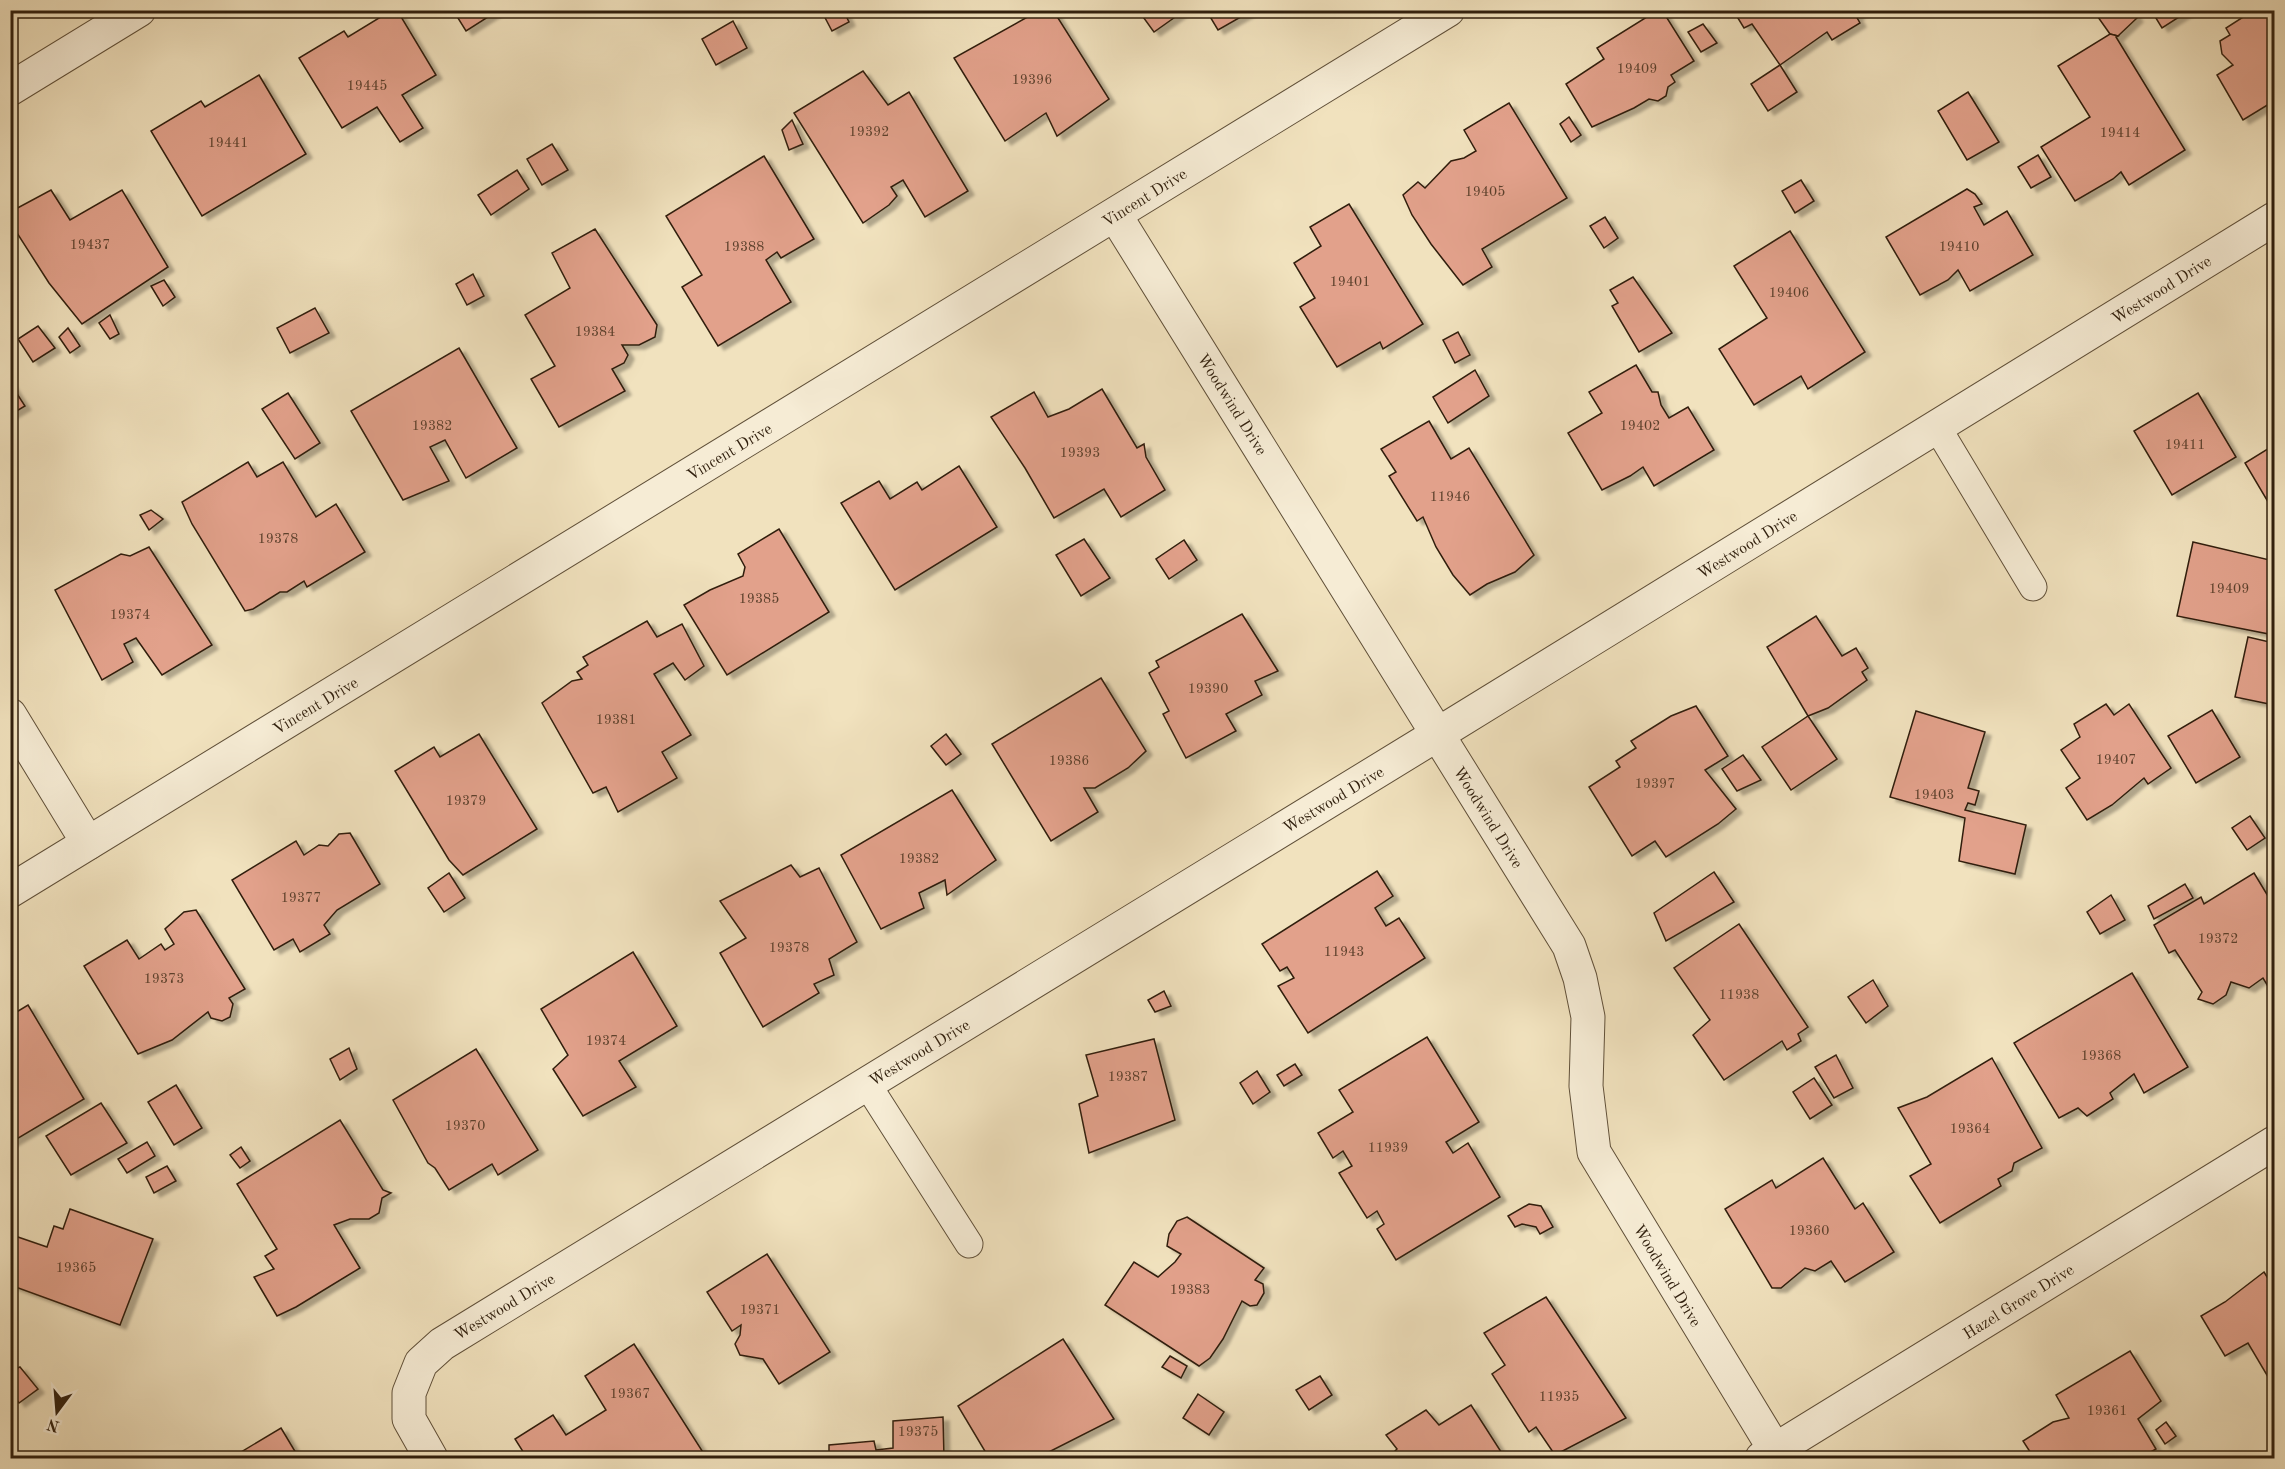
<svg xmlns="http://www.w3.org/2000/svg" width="2285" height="1469" viewBox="0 0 2285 1469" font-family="'Old Standard TT',serif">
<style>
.building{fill:#e2a18b;stroke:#301f0d;stroke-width:1.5;filter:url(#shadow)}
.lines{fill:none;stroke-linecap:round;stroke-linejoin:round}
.service-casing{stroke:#605039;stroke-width:29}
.minor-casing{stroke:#605039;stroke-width:35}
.service{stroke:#f6ecd5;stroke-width:27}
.minor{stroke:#f6ecd5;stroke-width:33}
.labels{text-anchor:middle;stroke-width:4.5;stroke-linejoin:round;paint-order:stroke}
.number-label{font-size:14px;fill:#5c402c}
.street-label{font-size:16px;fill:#301f0d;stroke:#f6ecd5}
</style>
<defs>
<filter id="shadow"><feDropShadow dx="6" dy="4" stdDeviation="1.5" flood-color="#0004"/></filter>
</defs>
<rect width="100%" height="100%" fill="#f1e2be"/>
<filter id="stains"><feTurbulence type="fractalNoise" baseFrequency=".00333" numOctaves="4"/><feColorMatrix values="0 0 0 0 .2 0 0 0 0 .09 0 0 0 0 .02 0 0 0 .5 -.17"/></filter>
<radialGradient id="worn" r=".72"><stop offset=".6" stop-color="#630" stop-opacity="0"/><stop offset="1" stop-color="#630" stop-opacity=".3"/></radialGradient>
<g class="building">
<polygon points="392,10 397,10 436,75 402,95 423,128 400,142 377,107 342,128 299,58 344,31 348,37"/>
<polygon points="453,10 499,10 466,31"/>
<polygon points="821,10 843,10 849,22 832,31"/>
<polygon points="1040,10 1053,10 1109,99 1057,136 1046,113 1005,141 954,58"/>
<polygon points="1138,10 1185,10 1154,32"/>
<polygon points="1206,10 1253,10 1218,30"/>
<polygon points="1658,10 1662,10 1694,61 1671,75 1675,82 1668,87 1666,96 1658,101 1649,99 1634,108 1592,127 1566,84 1604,59 1597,48"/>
<polygon points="1733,10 1864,10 1856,16 1860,23 1832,40 1827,32 1780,65 1752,24 1744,28"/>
<polygon points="2093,10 2131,10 2137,18 2118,36 2110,34"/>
<polygon points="2151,10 2190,10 2162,28"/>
<polygon points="2254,10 2274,10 2274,101 2243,120 2217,75 2233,65 2222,54 2220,41 2230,35 2226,28"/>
<polygon points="733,21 747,48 716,65 702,39"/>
<polygon points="1703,24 1717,43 1701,52 1688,32"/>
<polygon points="2110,34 2118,36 2116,37 2185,150 2129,185 2121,172 2113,179 2075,201 2041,147 2090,117 2058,66"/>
<polygon points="1780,65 1797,92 1768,111 1751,84"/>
<polygon points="863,71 888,105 909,92 968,191 925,217 903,180 891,187 897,196 889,205 863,223 794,113"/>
<polygon points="259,75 306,154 202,216 151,131 201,101 205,107"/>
<polygon points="1968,92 1999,142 1967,160 1938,111"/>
<polygon points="1509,103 1567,198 1482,249 1492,267 1463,285 1431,244 1412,215 1403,195 1418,182 1425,188 1451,161 1464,158 1476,151 1464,130"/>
<polygon points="1569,117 1581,135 1571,142 1560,124"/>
<polygon points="792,120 803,144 789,150 782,130"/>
<polygon points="552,144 568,170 542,185 527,159"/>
<polygon points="2038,155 2051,177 2031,188 2018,167"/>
<polygon points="764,156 814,239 781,258 777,252 766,260 791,302 718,346 682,287 702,275 666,216"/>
<polygon points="517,170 529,189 491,215 478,195"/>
<polygon points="1801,180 1814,201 1795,213 1782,191"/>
<polygon points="1967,189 1975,194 1982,204 1974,207 1984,225 2007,211 2033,255 1970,291 1958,270 1948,280 1920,295 1886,237"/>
<polygon points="51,190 70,220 122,190 168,267 82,324 49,283 10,222 10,212"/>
<polygon points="1349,204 1423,324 1383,349 1380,342 1337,367 1300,307 1315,298 1294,263 1321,246 1310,227"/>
<polygon points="1605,217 1618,238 1604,248 1590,226"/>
<polygon points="595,229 657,325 655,337 639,345 622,345 628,355 624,363 612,369 625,391 559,427 531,379 555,366 525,315 570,288 552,253"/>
<polygon points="1790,231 1865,352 1808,389 1801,376 1754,405 1719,349 1767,318 1734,266"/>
<polygon points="473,274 484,296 467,305 456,284"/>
<polygon points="1633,277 1672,333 1639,352 1612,306 1618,303 1610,290"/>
<polygon points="164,280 175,297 163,306 151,286"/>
<polygon points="315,308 329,333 290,353 277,328"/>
<polygon points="110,315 119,334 110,339 99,323"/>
<polygon points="38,326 55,348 33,362 18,339"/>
<polygon points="68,328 80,346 70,353 59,337"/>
<polygon points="1458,332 1470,355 1455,363 1443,340"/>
<polygon points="459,348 517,448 466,478 445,440 430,447 449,481 403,500 351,411"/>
<polygon points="1636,365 1652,392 1658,392 1661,405 1669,418 1688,407 1714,450 1654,486 1643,467 1630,476 1602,490 1568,433 1602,413 1589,392"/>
<polygon points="1475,370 1489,396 1448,423 1433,397"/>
<polygon points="10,383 25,406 10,415"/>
<polygon points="1102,389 1137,448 1144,444 1146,457 1165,490 1121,517 1104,489 1054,518 1025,468 991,417 1034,392 1048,417 1069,409"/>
<polygon points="288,393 320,443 295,459 262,409"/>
<polygon points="2198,393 2236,457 2172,495 2134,431"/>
<polygon points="1429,421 1451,459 1469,448 1534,555 1515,572 1487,584 1470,595 1453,575 1436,547 1423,517 1417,521 1389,476 1396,472 1381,449"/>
<polygon points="2274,445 2274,505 2271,507 2245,463"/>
<polygon points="248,462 257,477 283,462 316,517 336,504 365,552 307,587 304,581 287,592 280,592 253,609 245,611 192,524 182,502"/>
<polygon points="959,466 997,527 895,590 841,503 879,481 890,499 917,482 922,490"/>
<polygon points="151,510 163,519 149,530 140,515"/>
<polygon points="779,529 829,612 727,675 684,605 710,590 743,576 745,567 738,554"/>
<polygon points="1084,539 1110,578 1081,596 1056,555"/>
<polygon points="1184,540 1197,560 1169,579 1156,559"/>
<polygon points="2193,542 2274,561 2274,635 2177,616"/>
<polygon points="149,547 212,645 162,675 136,638 124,644 133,662 102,680 55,590 121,554 130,556"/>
<polygon points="1242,614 1278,671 1255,681 1262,695 1226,714 1236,731 1186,758 1163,714 1169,711 1149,673 1159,667 1156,661"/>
<polygon points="1816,616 1842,656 1856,648 1868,668 1862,672 1867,680 1828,708 1808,716 1767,647"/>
<polygon points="647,621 657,637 682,624 704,666 685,680 673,663 654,674 691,735 662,752 677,778 618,812 606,787 593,793 542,703 572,681 582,679 577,672 588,665 583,657"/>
<polygon points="2248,637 2274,643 2274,705 2235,697"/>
<polygon points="1101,678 1146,751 1128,768 1095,788 1084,788 1098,812 1051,841 992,744"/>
<polygon points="2106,704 2114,715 2129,704 2171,768 2148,784 2144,778 2112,805 2087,820 2066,788 2080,778 2061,750 2080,737 2074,724"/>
<polygon points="1696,706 1728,756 1705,770 1736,809 1718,824 1666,857 1655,841 1632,856 1589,787 1620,767 1616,761 1636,748 1631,741 1671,716"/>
<polygon points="2212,710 2240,757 2196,783 2168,736"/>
<polygon points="1916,711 1985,732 1968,788 1979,791 1975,805 1968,803 1965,810 2026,825 2015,874 1959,861 1965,818 1890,797"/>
<polygon points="1808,716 1837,759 1791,790 1762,747"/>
<polygon points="479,734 537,829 463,875 449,860 395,771 434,747 440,757"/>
<polygon points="946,734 961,754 946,765 931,746"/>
<polygon points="1743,755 1761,780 1737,791 1722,769"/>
<polygon points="952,790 996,860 947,895 945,880 919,893 924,908 881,929 841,855"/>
<polygon points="2250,816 2265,838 2247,850 2232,828"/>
<polygon points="350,833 380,884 337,910 324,925 330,934 300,952 293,939 274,950 232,880 296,841 304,855 319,845 328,846 339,834"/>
<polygon points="791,865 800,877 819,868 857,942 829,959 834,975 814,984 819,993 763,1027 720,953 746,938 720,901"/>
<polygon points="1377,871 1393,896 1375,908 1386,926 1399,918 1425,958 1308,1033 1278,986 1294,978 1287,967 1280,971 1262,944"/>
<polygon points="1714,872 1734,902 1666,941 1654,913"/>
<polygon points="449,873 465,898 444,912 428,888"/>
<polygon points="2254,873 2274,906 2274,996 2263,978 2249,988 2231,982 2226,995 2213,1004 2198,999 2202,992 2175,950 2169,953 2154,925 2201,897 2204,904"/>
<polygon points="2185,884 2193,898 2154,919 2148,906"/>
<polygon points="2111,895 2125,920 2100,934 2087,912"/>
<polygon points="196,910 245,989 229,998 233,1004 230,1017 222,1021 211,1018 208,1012 172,1040 138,1054 84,966 127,940 139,959 161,944 165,950 174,944 165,929 184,912"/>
<polygon points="1739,924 1808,1027 1798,1034 1801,1041 1787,1050 1782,1041 1724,1080 1693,1035 1710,1020 1674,968"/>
<polygon points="633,952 677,1026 619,1061 636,1087 583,1116 553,1069 568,1055 541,1009"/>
<polygon points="2132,973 2188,1067 2144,1093 2134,1074 2110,1093 2113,1099 2087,1116 2078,1108 2059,1118 2014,1043"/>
<polygon points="1873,980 1888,1006 1866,1023 1848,997"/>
<polygon points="1164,991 1171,1006 1155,1012 1148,1000"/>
<polygon points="28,1005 84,1099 10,1143 10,1016"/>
<polygon points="1427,1037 1479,1122 1446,1142 1453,1153 1468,1143 1500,1197 1396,1260 1377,1229 1384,1224 1377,1211 1367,1218 1339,1173 1352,1166 1343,1151 1333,1158 1318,1133 1353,1112 1339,1090"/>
<polygon points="1154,1039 1175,1120 1089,1153 1079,1104 1098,1096 1086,1055"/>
<polygon points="349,1048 357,1069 340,1080 330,1059"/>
<polygon points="476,1049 538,1150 498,1175 492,1164 449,1190 435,1168 428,1163 393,1100"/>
<polygon points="1836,1055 1853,1088 1834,1098 1815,1067"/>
<polygon points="1992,1058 2042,1148 2014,1163 2012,1171 1998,1179 2001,1186 1940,1223 1910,1176 1931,1164 1898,1108 1927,1097"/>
<polygon points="1295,1064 1302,1075 1284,1086 1277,1075"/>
<polygon points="1257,1071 1270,1092 1253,1104 1240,1083"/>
<polygon points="1814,1078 1832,1105 1810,1119 1793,1092"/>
<polygon points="176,1085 202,1128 174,1145 148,1102"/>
<polygon points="101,1103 127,1143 71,1175 46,1136"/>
<polygon points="340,1120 383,1190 391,1193 382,1198 379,1213 369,1219 350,1219 334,1225 360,1268 296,1307 277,1316 254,1277 274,1269 265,1256 277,1249 237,1184"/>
<polygon points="147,1142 155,1156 127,1173 118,1159"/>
<polygon points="241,1147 250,1161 240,1168 230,1155"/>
<polygon points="1823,1158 1855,1209 1863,1203 1894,1252 1845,1282 1831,1261 1815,1271 1805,1268 1781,1288 1772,1288 1725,1209 1772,1180 1776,1188"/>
<polygon points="167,1166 176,1181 154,1193 146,1177"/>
<polygon points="1529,1204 1541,1206 1553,1227 1540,1234 1536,1227 1522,1224 1515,1227 1508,1216"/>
<polygon points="70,1209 153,1239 120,1325 10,1285 10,1249 15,1236 47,1247 54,1226 63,1229"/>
<polygon points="1187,1217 1264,1268 1255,1280 1263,1284 1264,1293 1257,1305 1250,1306 1242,1301 1223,1339 1210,1358 1199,1366 1105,1305 1134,1262 1158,1277 1175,1262 1181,1254 1167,1246 1169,1234 1177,1221"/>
<polygon points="767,1254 830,1352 779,1384 763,1359 740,1355 735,1344 740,1335 741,1325 732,1331 707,1292"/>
<polygon points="2264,1272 2274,1288 2274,1387 2248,1343 2225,1356 2201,1316 2225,1302"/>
<polygon points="1546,1297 1626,1418 1555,1455 1536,1427 1529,1432 1492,1374 1505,1365 1484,1333"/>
<polygon points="1063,1339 1114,1419 1037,1458 989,1458 958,1406"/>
<polygon points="634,1344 706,1457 527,1458 515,1439 553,1415 566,1435 606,1410 585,1376"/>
<polygon points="2130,1351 2161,1401 2138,1419 2156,1449 2140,1458 2034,1458 2023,1441 2053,1422 2069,1418 2056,1395"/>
<polygon points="1170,1356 1187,1366 1181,1378 1162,1367"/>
<polygon points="20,1367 38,1389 19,1403 10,1390 10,1371"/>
<polygon points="1320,1376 1332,1395 1309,1410 1296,1390"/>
<polygon points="1198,1394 1224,1412 1209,1435 1183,1418"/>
<polygon points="1471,1405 1505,1458 1388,1458 1397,1449 1386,1435 1426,1410 1439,1425"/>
<polygon points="943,1417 944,1458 829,1458 829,1445 874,1441 876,1450 893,1448 893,1421"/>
<polygon points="2166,1422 2176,1436 2165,1444 2156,1430"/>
<polygon points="281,1428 299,1458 231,1458"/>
</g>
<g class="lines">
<g class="service-casing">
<g id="service">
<polyline points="1937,427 2033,587"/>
<polyline points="867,1084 969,1244"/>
</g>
</g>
<g class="minor-casing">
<g id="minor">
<polyline points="10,89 139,10"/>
<polyline points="1115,215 1569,946 1580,978 1588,1017 1586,1086 1594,1152 1775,1450"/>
<polyline points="10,715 88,843"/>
<polyline points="10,891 1448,10"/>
<polyline points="431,1458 409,1419 409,1393 421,1363 442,1344 1438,734 2274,219"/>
<polyline points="1762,1458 2274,1143"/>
</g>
</g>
<use href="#service" class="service"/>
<use href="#minor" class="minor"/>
</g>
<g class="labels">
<g class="number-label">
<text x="1637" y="73">19409</text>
<text x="1032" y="84">19396</text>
<text x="367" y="90">19445</text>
<text x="869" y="136">19392</text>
<text x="2120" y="137">19414</text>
<text x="228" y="147">19441</text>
<text x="1485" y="196">19405</text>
<text x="90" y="249">19437</text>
<text x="744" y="251">19388</text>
<text x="1959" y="251">19410</text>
<text x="1350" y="286">19401</text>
<text x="1789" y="297">19406</text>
<text x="595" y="336">19384</text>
<text x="432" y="430">19382</text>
<text x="1640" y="430">19402</text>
<text x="2185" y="449">19411</text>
<text x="1080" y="457">19393</text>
<text x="1450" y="501">11946</text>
<text x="278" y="543">19378</text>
<text x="2229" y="593">19409</text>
<text x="759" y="603">19385</text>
<text x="130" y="619">19374</text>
<text x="1208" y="693">19390</text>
<text x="616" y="724">19381</text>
<text x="2116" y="764">19407</text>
<text x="1069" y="765">19386</text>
<text x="1655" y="788">19397</text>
<text x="1934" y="799">19403</text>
<text x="466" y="805">19379</text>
<text x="919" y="863">19382</text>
<text x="301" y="902">19377</text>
<text x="2218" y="943">19372</text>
<text x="789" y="952">19378</text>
<text x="1344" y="956">11943</text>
<text x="164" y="983">19373</text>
<text x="1739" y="999">11938</text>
<text x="606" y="1045">19374</text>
<text x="2101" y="1060">19368</text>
<text x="1128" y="1081">19387</text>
<text x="465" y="1130">19370</text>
<text x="1970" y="1133">19364</text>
<text x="1388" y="1152">11939</text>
<text x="1809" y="1235">19360</text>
<text x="76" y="1272">19365</text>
<text x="1190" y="1294">19383</text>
<text x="760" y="1314">19371</text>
<text x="630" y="1398">19367</text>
<text x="1559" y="1401">11935</text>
<text x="2107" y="1415">19361</text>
<text x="918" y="1436">19375</text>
</g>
<g class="street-label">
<text transform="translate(1144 197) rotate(-32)" y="6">Vincent Drive</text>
<text transform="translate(2161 289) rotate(-32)" y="6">Westwood Drive</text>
<text transform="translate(1233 404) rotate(58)" y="6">Woodwind Drive</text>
<text transform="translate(729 451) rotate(-31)" y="6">Vincent Drive</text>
<text transform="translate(1747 544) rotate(-32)" y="6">Westwood Drive</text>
<text transform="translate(315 705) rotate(-31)" y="6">Vincent Drive</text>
<text transform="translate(1333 799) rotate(-31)" y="6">Westwood Drive</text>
<text transform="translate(1489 817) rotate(58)" y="6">Woodwind Drive</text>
<text transform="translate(919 1052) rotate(-31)" y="6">Westwood Drive</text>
<text transform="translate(1668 1275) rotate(59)" y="6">Woodwind Drive</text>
<text transform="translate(2018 1301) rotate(-32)" y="6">Hazel Grove Drive</text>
<text transform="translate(504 1306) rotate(-31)" y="6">Westwood Drive</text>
</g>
</g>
<rect width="2285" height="1469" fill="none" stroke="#f1e2be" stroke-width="36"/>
<rect x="12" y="12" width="2261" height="1445" fill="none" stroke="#301f0d" stroke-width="3"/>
<rect x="18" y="18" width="2249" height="1433" fill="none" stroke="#301f0d" stroke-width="1.5"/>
<g transform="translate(57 1412) rotate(196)" stroke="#f6ecd5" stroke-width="4.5" paint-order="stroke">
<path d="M0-4.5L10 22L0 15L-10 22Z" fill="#301f0d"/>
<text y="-9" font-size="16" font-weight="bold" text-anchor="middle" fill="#301f0d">N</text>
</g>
<rect width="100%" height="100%" filter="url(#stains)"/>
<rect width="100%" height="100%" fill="url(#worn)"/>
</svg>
